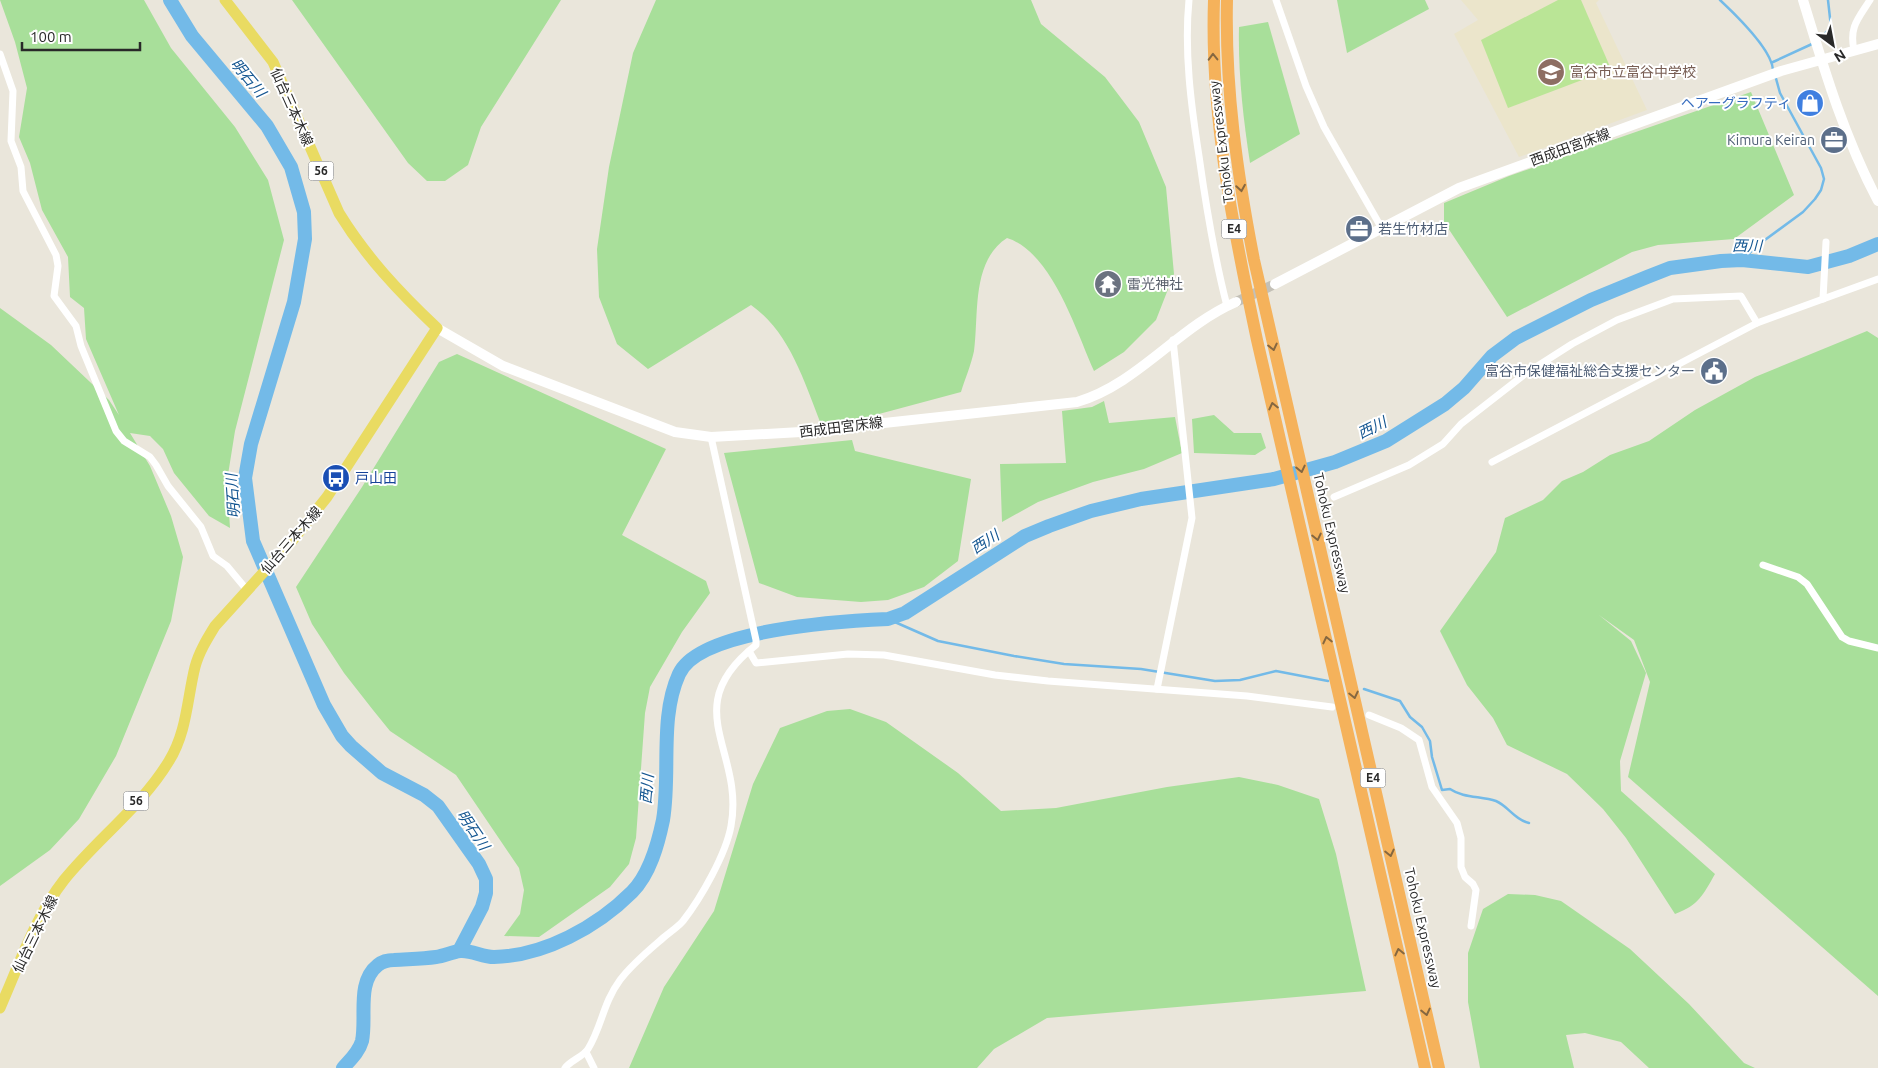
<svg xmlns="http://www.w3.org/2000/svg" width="1878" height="1068" viewBox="0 0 1878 1068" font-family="Ubuntu,'Noto Sans JP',sans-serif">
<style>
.education{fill:#ebe5cb}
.green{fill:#a8df9a}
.pitch{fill:#bae596}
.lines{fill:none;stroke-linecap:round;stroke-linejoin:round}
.stream{stroke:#73bae8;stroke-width:2.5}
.river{stroke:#73bae8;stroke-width:14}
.secondary-tunnel{stroke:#c3c0b7;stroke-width:10;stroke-dasharray:10 5;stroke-linecap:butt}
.street{stroke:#fff;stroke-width:7}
.secondary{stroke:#fff;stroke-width:10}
.primary{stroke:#e9db62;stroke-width:11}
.highway{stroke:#f5b25b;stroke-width:12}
.oneway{stroke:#856740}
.labels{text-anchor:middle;stroke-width:4;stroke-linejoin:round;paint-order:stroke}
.shield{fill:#fff;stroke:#696969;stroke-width:1}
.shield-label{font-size:12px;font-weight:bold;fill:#292929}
.education-label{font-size:14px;fill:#785e54;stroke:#fff;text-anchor:start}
.shop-label{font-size:14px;fill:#366cbe;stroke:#fff;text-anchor:end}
.street-label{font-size:14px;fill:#292929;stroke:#fff}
.service-label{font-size:14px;fill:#4e5e75;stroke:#fff;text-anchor:end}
.worship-label{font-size:14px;fill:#5b616d;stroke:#fff;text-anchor:start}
.transit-label{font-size:14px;fill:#164399;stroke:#fff;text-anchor:start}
.water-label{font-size:15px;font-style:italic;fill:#145691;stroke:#fff}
</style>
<rect width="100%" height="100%" fill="#eae6db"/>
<polygon class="education" points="1461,0 1599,0 1596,3 1647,110 1519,157 1454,34 1478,20"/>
<g class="green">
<polygon points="0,0 144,0 171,48 235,127 268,180 284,240 235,431 227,481 230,528 209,516 174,473 163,449 150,436 130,433 150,466 171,516 183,557 171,621 116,756 79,819 50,850 0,886 0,308 51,345 109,400 119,415 86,339 84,308 70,297 68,257 42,210 30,163 19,137 27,88 15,42"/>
<polygon points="292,0 561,0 481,127 468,165 445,181 427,181 408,163"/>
<path d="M656,0H1031L1041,24L1105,77L1139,122L1166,187L1174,274L1156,320L1124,352L1094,371C1076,331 1052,252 1007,238C971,261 979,315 974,351C971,365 965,379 961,392L823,429C805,385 791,333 751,305L648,369L617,344L599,297L597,249L609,167L633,53Z"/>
<polygon points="1337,0 1425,0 1429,9 1347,53"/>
<path d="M1268,22L1300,134L1250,163C1243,117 1238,73 1239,27Z"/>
<polygon points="1751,92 1794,195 1734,239 1658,245 1632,252 1507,317 1444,222 1444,203 1509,176"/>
<path d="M1867,331L1878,338V996L1628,777L1650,682L1634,640L1599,615L1631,641L1646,673L1620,761L1621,791L1715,874C1703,895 1699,905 1675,914L1626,838L1603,809L1567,774L1507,745L1493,718L1467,685L1440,631L1496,552L1505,518L1543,500L1562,481L1583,472L1610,455L1649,441L1695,410L1755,377Z"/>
<polygon points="457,354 666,449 622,535 706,581 710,593 682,632 650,687 645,713 636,838 629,864 610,887 539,937 504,936 520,914 524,890 519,868 456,775 390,731 373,710 344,673 312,624 296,587 362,487 439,362"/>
<polygon points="1104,401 1109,423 1175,417 1182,453 1144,469 1093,482 1038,502 1002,522 1000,464 1066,463 1062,411 1092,407"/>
<polygon points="1214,415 1234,433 1261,433 1266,448 1255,455 1194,453 1192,419"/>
<polygon points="852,440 855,451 971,479 958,561 924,587 888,600 861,602 797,597 759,583 724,453"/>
<polygon points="850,709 886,722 958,773 1001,811 1056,808 1167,787 1239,777 1278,785 1319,799 1336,854 1366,991 1047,1018 994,1049 977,1068 629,1068 664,987 714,911 753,784 780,728 827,711"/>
<polygon points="1508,894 1535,895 1561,901 1630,949 1689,1004 1744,1063 1755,1068 1649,1068 1621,1042 1585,1033 1566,1035 1574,1068 1480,1068 1468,1002 1468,953 1483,909"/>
</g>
<polygon class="pitch" points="1558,0 1581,0 1611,69 1508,108 1481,40"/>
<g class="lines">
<g class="stream">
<path d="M1720,0C1736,15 1772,50 1773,70"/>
<polyline points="1819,40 1831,27 1828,0"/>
<polyline points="1773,62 1812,44"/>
<polyline points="1742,260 1758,245 1803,212 1815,199 1821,190 1824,179 1821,168 1780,93 1775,75"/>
<polyline points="888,619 938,641 1014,656 1064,664 1141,669 1215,681 1240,680 1276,671 1328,681"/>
<path d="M1364,689L1400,701L1410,717L1422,727L1430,741L1432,757L1442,790L1450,789C1463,798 1481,796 1496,801C1508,806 1515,820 1529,823"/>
</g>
<g class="river">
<polyline points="170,0 192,36 267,126 291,167 304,212 305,239 294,302 251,444 245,478 253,541 324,705 342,736 351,746 382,773 424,795 438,806 479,864 486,879 486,893 482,907 459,951"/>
<path d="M343,1068C350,1060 359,1052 362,1041C367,1017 356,982 378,965C383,961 388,960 394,960C408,959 422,959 436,957C444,956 452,952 460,951C472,950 482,957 494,957C544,956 597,927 632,892C650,874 658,844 663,820C671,773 659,718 679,674C699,629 843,621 888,619L905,613L1025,536L1049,526L1091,511L1141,499L1274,479L1335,462L1386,441L1445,404L1464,388L1492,356L1516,338L1591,300L1647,277L1670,268L1721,261L1742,260L1808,267L1849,256L1878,244"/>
</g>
<polyline class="secondary-tunnel" points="1236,302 1275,284"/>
<g class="street">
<path d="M1189,0C1184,51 1191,105 1199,156C1206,206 1214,256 1227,306"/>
<polyline points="1276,0 1306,86 1324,127 1381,227"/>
<path d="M1854,50C1849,27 1858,19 1870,0"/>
<polyline points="0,54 13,91 11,141 21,167 23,191 56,255 58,266 54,296 76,326 81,346 116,431 124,441 150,457 156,465 168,486 201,527 213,556 227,566 247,590"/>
<polyline points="1823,299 1826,242"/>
<polyline points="1492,462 1757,323 1878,279"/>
<polyline points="1334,497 1409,465 1443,444 1461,424 1525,374 1572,344 1617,320 1673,299 1741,296 1757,323"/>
<polyline points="1763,565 1798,577 1807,584 1842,637 1849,641 1878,648"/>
<polyline points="749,651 756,663 848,654 884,655 995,675 1048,681 1247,696 1332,707"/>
<polyline points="1157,689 1192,518 1173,340"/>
<polyline points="1369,715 1401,728 1419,740 1432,787 1457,823 1461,838 1461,867 1465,877 1473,884 1476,890 1471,926"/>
<polyline points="586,1052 594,1068"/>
<path d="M565,1068C571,1060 583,1057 588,1049C602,1026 603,1003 620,980C632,964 648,951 663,938C670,932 678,927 683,921C701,898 726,854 731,826C745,750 676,708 756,645V640L711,437"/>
</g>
<g class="secondary">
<path d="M1803,0C1824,69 1844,137 1878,201"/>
<polyline points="1275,284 1459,188 1781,71 1878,44"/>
<path d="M437,328L503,366L675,432L711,437L801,432L1077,402C1138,384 1178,327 1236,302"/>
</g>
<path class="primary" d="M0,1008C19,965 35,917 64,880C97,839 142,806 169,761C187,732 187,699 195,667C199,652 207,639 215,626L291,542L327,497L437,328C399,292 366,257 339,213L273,62L225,0"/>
<g class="highway">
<path d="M1214,0C1210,116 1233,227 1257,340L1425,1068"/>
<path d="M1227,0C1225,88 1237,173 1254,260L1439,1068"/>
</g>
</g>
<defs><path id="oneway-chevron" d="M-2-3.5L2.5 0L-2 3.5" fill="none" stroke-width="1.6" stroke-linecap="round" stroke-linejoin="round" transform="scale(1.25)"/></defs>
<g class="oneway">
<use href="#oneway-chevron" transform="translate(1213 57) rotate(-91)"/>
<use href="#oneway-chevron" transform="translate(1241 188) rotate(81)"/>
<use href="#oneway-chevron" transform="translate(1273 347) rotate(77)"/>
<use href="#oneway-chevron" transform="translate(1273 406) rotate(-103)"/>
<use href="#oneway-chevron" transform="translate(1301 469) rotate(77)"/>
<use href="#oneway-chevron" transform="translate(1317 537) rotate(77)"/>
<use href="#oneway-chevron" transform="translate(1327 640) rotate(-103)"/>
<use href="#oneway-chevron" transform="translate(1354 695) rotate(77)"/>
<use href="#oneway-chevron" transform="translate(1390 853) rotate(77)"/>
<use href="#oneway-chevron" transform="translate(1399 952) rotate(-103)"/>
<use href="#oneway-chevron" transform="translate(1426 1012) rotate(77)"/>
</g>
<defs>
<g id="school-disc" transform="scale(1.4375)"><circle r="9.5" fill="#8d6e63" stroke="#fff"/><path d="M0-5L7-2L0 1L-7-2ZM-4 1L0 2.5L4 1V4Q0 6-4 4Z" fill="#fff"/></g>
<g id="shop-disc" transform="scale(1.4375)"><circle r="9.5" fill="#3f7fe0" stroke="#fff"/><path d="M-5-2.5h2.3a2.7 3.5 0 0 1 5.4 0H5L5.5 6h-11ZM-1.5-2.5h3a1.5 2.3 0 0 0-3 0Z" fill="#fff"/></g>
<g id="office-disc" transform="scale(1.4375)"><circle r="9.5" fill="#5c6f8a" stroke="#fff"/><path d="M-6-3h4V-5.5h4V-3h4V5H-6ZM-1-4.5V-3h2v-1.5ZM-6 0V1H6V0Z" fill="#fff"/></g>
<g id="temple-disc" transform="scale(1.4375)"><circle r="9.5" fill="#6b7280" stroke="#fff"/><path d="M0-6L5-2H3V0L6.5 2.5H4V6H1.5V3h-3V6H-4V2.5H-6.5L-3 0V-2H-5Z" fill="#fff"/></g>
<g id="civic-disc" transform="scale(1.4375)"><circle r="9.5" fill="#5c6f8a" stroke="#fff"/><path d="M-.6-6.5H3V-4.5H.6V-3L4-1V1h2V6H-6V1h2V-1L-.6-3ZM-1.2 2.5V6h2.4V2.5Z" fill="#fff"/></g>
<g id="bus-disc" transform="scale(1.4375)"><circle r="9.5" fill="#1a4fb4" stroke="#fff"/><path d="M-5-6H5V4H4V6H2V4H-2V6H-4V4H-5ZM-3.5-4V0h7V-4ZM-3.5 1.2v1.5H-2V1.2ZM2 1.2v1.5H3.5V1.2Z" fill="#fff"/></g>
</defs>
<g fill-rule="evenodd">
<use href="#school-disc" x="1551" y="72"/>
<use href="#shop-disc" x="1810" y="103"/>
<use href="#office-disc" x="1834" y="140"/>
<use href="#office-disc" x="1359" y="229"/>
<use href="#temple-disc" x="1108" y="284"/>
<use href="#civic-disc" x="1714" y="371"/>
<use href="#bus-disc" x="336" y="478"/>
</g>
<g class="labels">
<g class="shield">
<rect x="308.5" y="161.5" width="25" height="19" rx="4"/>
<rect x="1221.5" y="219.5" width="25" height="19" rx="4"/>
<rect x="1360.5" y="768.5" width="25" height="19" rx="4"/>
<rect x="123.5" y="791.5" width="25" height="19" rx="4"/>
</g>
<g class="shield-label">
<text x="321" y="175">56</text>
<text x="1234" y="233">E4</text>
<text x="1373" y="782">E4</text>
<text x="136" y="805">56</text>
</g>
<g class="education-label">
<text x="1570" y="77">富谷市立富谷中学校</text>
</g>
<g class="shop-label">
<text x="1791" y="108">ヘアーグラフティ</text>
</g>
<g class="street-label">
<text transform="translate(292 107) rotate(66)" y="5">仙台三本木線</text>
<text transform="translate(1221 142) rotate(-97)" y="5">Tohoku Expressway</text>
<text transform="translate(1570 147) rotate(-20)" y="5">西成田宮床線</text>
<text transform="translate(841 427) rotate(-7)" y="5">西成田宮床線</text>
<text transform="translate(1332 533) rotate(77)" y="5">Tohoku Expressway</text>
<text transform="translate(291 540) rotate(-49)" y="5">仙台三本木線</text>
<text transform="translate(1423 928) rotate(77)" y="5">Tohoku Expressway</text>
<text transform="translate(35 934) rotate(-64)" y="5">仙台三本木線</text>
</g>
<g class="service-label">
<text x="1815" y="145">Kimura Keiran</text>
<text x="1378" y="234" text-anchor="start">若生竹材店</text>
<text x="1695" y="376">富谷市保健福祉総合支援センター</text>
</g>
<g class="worship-label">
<text x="1127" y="289">雷光神社</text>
</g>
<g class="transit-label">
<text x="355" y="483">戸山田</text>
</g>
<g class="water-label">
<text transform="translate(248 78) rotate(50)" y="5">明石川</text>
<text transform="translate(1747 246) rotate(1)" y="5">西川</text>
<text transform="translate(1372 428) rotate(-26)" y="5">西川</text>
<text transform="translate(233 496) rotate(-94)" y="5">明石川</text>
<text transform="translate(985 542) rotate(-33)" y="5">西川</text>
<text transform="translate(647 789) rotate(-85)" y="5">西川</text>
<text transform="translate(473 830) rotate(56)" y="5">明石川</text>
</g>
</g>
<g transform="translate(1833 45) rotate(148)" stroke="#ffffff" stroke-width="4" paint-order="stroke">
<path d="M0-4L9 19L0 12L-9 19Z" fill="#292929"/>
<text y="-8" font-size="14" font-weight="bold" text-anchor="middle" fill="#292929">N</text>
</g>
<path d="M22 42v8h118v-8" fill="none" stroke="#292929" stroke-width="2.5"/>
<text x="30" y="42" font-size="15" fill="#292929" stroke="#ffffff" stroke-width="4" paint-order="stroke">100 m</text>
</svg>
